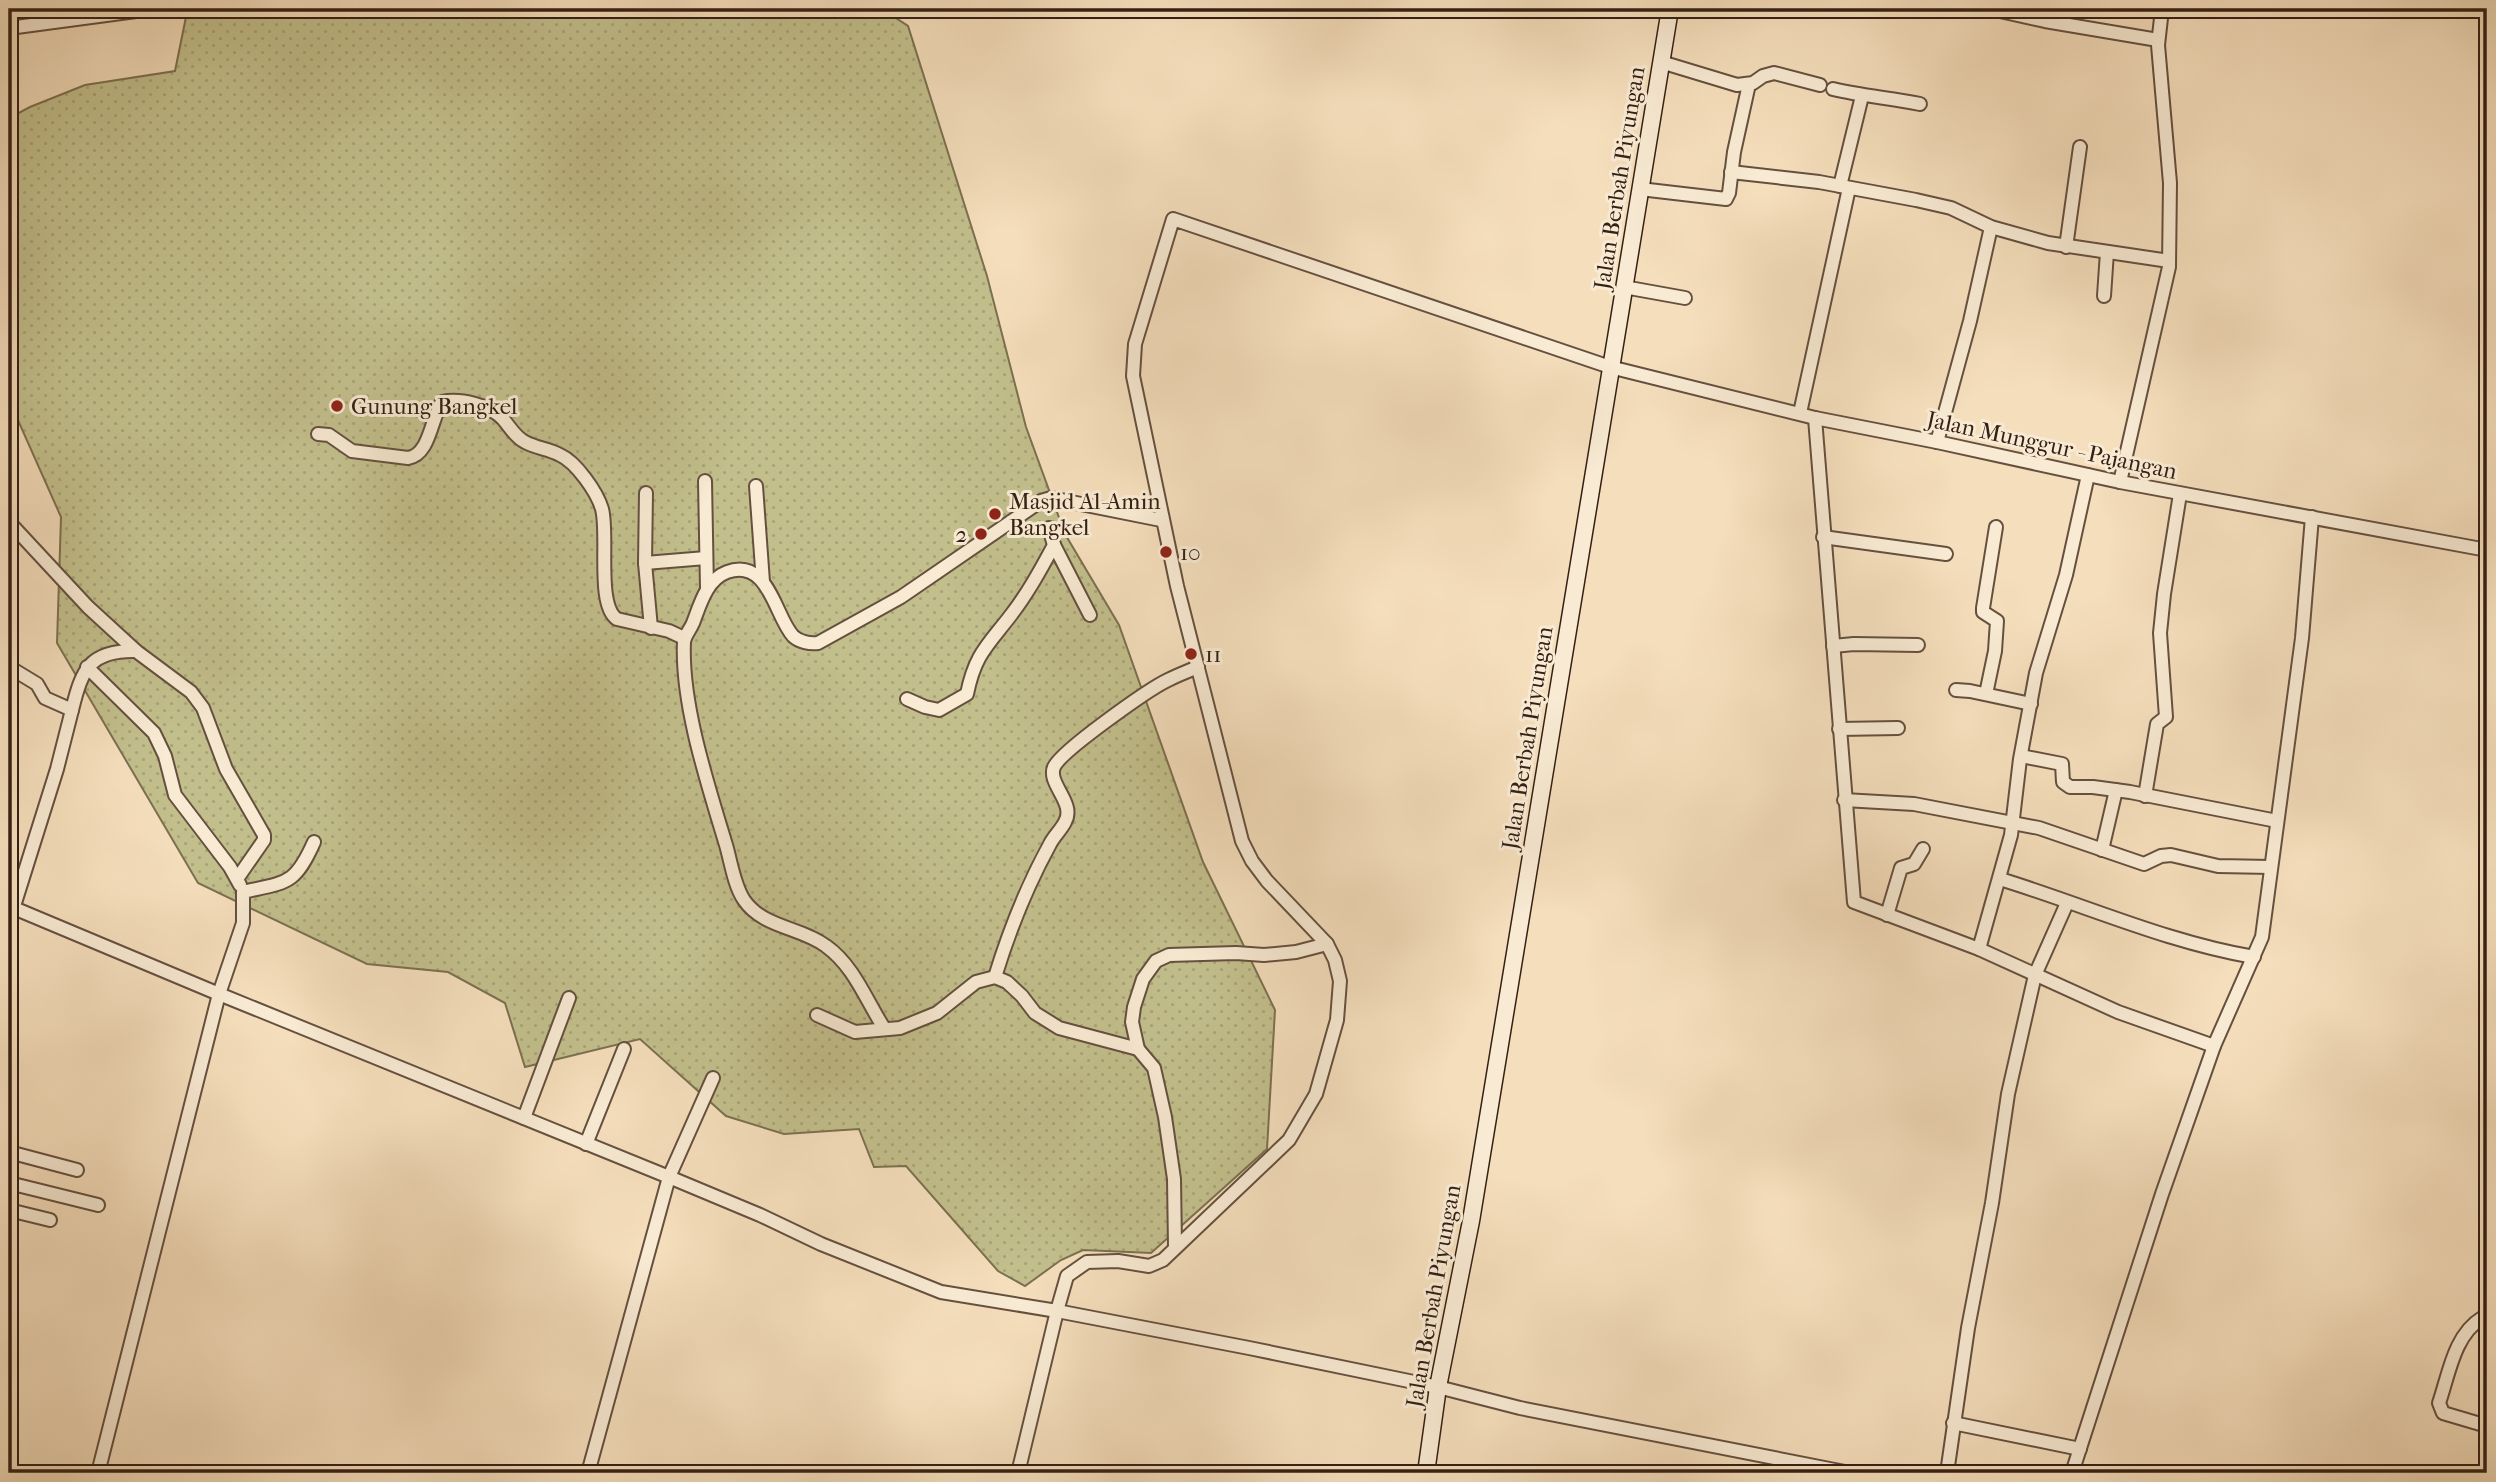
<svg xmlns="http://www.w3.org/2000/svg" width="2496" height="1482" viewBox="0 0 2496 1482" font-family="'IM FELL French Canon',serif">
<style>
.grass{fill:url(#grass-dots);stroke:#7c7050;stroke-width:2}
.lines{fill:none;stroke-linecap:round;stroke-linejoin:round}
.street-casing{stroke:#65503f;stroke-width:16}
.secondary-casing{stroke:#352015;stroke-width:19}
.street{stroke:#f8ead3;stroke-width:12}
.secondary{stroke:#f8ead3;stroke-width:16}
.poi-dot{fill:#8f2418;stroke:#f8ead3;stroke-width:2.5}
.labels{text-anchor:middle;stroke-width:6;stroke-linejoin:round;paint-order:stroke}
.street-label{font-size:23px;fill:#352015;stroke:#f8ead3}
.poi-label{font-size:23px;fill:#352015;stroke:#f8ead3;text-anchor:start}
</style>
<defs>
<pattern id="grass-dots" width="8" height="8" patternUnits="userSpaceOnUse" patternTransform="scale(1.75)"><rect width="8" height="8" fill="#c2bf8c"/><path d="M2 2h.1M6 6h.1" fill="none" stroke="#a7a478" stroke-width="1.8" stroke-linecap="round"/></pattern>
</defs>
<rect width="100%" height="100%" fill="#f5debc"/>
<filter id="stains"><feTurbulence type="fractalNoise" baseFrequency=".00286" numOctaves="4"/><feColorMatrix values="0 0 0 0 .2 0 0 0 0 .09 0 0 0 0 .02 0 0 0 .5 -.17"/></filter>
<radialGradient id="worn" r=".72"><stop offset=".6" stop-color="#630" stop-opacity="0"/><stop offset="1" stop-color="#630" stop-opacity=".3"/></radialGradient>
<polygon class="grass" points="248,9 882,9 908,26 987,276 1026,427 1065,534 1119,625 1203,862 1275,1010 1267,1149 1151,1253 1083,1250 1061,1260 1025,1286 998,1271 906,1166 874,1167 859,1129 784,1134 726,1116 640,1039 525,1067 505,1003 448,972 367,964 198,883 57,643 61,517 9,400 9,118 30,107 85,85 175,71 186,17"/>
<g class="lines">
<g class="street-casing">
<g id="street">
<polyline points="1991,9 2045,21 2158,40"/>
<polyline points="9,28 151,9"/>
<polyline points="1661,62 1737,85 1753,83 1763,76 1774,73 1820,85"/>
<path d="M1833,89C1862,96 1891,98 1920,104"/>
<polyline points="1731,172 1819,182 1916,200 1951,208 1991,227 2048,243 2169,261"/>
<polyline points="1840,186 1862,96"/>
<polyline points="1640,189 1726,199 1729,193 1734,152 1749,84"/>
<polyline points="2066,247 2080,147"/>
<polyline points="1624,287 1685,298"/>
<polyline points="2104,296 2107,252"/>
<polyline points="1800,413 1849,188"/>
<polyline points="1815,418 1854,902 1979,949 2118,1012 2214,1046"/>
<path d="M318,434L329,435L352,451L408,458C430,455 431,418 442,402C460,398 490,405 503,419C510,427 515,437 525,442C536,448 549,449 560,455C576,462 597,492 602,509C609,535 596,605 617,619L669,631L684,638"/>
<polyline points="1937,442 1970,321 1991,227"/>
<polyline points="705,481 707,589"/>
<polyline points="2120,482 2169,267 2170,183 2158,45 2162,9"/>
<polyline points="756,486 763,582"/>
<polyline points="646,493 645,563 651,628"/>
<polyline points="9,522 88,607 136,651 191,692 203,708 226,769 264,835 264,840 237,879"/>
<polyline points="1823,537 1946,554"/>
<polyline points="1054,545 1090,615"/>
<polyline points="645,563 706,558"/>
<polyline points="1833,646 1854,644 1918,645"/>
<path d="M9,667L37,684L45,698L72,710C82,669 90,650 136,651"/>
<polyline points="87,667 154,733 165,756 175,795 230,867 240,885"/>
<polyline points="1956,690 1970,691 2031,704"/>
<polyline points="1986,694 1995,651 1997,621 1983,612 1983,608 1996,527"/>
<path d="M907,699L925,707L939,710L967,694C975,654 988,645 1011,615C1028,593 1041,569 1054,545L1049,528"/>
<polyline points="1839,729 1898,728"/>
<polyline points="2021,756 2062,764 2063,782 2070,787 2093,787 2130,792 2277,821"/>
<polyline points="2145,796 2157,724 2166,717 2160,633 2164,594 2180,494"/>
<polyline points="1844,800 1914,804 2039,828 2144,864 2161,856 2171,855 2218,866 2271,867"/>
<polyline points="2102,850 2116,790"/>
<path d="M2000,879C2085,905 2166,942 2254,957"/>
<polyline points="9,906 219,994 669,1177 760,1215 821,1244 941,1292 1057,1311 1249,1348 1438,1387 1520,1408 1850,1473"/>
<polyline points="1887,915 1901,868 1914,864 1923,849"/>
<polyline points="9,922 57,769 72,710"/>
<polyline points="1979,949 2011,835 2020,759 2036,673 2066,575 2088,475"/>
<path d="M995,977C1009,931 1027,886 1050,844C1054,836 1061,830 1065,822C1076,803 1047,784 1054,767C1061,751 1149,689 1168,680C1178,675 1188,671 1198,667"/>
<polyline points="817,1015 855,1032 900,1028 937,1013 976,982 995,977 1007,982 1022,996 1035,1013 1059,1028 1138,1049"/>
<path d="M884,1028C866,1000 854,966 826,946C801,927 763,928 744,900C734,885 731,862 726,845C708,785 681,704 684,642C685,635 690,630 693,623C700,605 706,580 727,572C769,557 775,617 793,636C799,642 810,644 818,643L901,597L1041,501L1051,498L1161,520"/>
<polyline points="524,1118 569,998"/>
<polyline points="586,1144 624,1049"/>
<polyline points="9,1152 77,1170"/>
<polyline points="9,1183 98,1205"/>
<polyline points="9,1210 50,1220"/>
<polyline points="1175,1247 1174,1179 1165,1117 1154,1068 1138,1049 1132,1022 1134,1007 1143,979 1156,961 1169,955 1236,953 1264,955 1296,952 1327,944"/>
<path d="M2487,1319L2482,1318C2454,1335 2449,1374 2439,1403L2443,1413L2487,1426"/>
<polyline points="1953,1423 2080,1449"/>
<path d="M98,1473L219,994L243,923V892C287,882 295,885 314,842"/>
<polyline points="588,1473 669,1177 713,1078"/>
<polyline points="1018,1473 1057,1311 1067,1276 1087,1262 1118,1261 1149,1266 1163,1260 1289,1140 1316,1094 1337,1020 1340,981 1335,960 1327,944 1267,881 1252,861 1242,841 1177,586 1133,376 1135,344 1173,219 1610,367 1815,418 1937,442 2120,482 2487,550"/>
<polyline points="1947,1473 1968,1328 1992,1203 2008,1094 2035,975 2067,903"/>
<polyline points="2072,1473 2162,1194 2214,1046 2262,937 2302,638 2312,517"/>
</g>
</g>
<g class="secondary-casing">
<polyline id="secondary" points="1426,1473 1438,1387 1471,1221 1670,9"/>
</g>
<use href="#street" class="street"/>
<use href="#secondary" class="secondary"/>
</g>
<g class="poi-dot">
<circle cx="337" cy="406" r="7"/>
<circle cx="995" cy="514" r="7"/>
<circle cx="981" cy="534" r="7"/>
<circle cx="1166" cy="552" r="7"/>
<circle cx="1191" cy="654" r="7"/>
</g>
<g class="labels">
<g class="street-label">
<text transform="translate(1619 178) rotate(-81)" y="8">Jalan Berbah Piyungan</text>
<text transform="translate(2052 445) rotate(12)" y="8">Jalan Munggur - Pajangan</text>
<text transform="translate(1527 738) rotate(-81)" y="8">Jalan Berbah Piyungan</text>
<text transform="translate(1433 1296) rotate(-80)" y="8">Jalan Berbah Piyungan</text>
</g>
<g class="poi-label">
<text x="351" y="414">Gunung Bangkel</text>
<text x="1009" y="509">Masjid Al-Amin<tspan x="1009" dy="26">Bangkel</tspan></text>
<text x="967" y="542" text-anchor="end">2</text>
<text x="1180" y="560">10</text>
<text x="1205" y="662">11</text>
</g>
</g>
<rect width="2496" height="1482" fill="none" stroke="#f5debc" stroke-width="35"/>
<rect x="10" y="10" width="2475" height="1461" fill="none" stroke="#352015" stroke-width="3.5"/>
<rect x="18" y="18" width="2461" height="1447" fill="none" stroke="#352015" stroke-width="2"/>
<rect width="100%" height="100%" filter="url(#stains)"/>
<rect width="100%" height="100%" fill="url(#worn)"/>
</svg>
